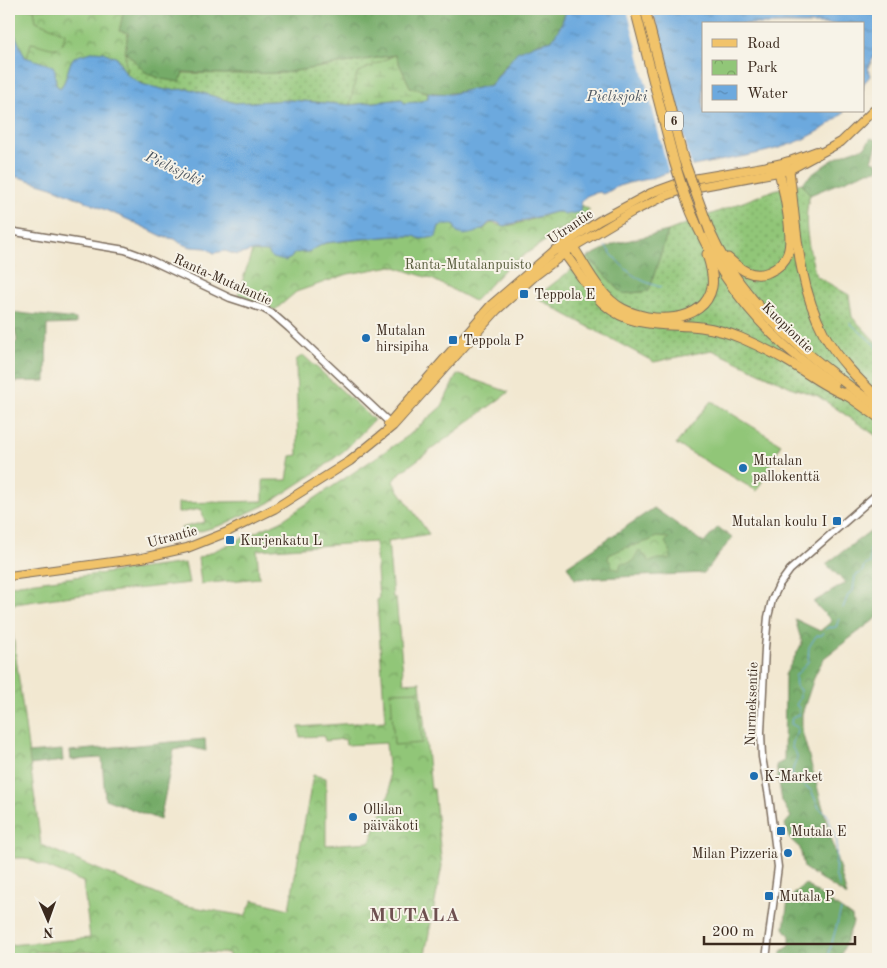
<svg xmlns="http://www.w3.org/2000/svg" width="887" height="968" viewBox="0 0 887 968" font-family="'Old Standard TT',serif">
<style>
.grass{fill:url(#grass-dots);stroke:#66784b}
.forest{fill:url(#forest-crowns);stroke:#586a43}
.wetland{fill:url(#wetland-marsh);stroke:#66784b}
.park{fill:url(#park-crowns);stroke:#66784b}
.pitch{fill:#91c678;stroke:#66784b}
.water{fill:url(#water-ripples);stroke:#546a7e}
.pier{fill:#f2e8d1}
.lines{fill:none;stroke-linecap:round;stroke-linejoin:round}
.stream{stroke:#6ca9de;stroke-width:1}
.minor-casing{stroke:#7b6c5d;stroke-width:9}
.major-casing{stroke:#7b6c5d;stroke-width:10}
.highway-casing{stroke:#7b6c5d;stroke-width:11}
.minor{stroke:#fff;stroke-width:6}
.major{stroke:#f1c36a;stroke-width:8}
.highway{stroke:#f1c36a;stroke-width:9}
.highway-bridge-casing{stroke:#7b6c5d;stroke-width:11;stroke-linecap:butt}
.highway-bridge{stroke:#f1c36a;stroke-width:9}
.poi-dot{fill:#1f6fb2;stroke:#f7f3e8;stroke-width:2}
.labels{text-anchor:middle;stroke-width:4;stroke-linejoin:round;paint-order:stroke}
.shield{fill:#f7f3e8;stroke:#73665b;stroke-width:1}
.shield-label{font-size:12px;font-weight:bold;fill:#3b2a1e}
.street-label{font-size:14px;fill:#3b2a1e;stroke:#f7f3e8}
.park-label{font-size:14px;fill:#555939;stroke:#f7f3e8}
.poi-label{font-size:14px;fill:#3b2a1e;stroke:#f7f3e8;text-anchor:start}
.water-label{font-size:15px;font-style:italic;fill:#4c5661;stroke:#f7f3e8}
.district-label{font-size:19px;font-weight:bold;letter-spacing:1px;fill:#6e5050;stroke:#f7f3e8}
</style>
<defs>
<pattern id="grass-dots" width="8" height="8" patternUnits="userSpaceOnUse" patternTransform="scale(1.25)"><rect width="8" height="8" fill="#91c678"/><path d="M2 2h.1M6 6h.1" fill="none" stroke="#78a162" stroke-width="1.8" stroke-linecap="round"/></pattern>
<pattern id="forest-crowns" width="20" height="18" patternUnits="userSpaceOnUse" patternTransform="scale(1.25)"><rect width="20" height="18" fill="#74ab68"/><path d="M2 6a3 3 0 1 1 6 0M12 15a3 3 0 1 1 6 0" fill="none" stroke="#608b55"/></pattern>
<pattern id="wetland-marsh" width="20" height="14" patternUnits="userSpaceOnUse" patternTransform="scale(1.25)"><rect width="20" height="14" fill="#91c678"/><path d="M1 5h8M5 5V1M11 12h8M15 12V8" fill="none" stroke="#78a162"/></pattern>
<pattern id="park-crowns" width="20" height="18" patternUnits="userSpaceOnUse" patternTransform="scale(1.25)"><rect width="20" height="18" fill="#91c678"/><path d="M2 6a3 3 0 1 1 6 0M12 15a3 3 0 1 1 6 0" fill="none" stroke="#78a162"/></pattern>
<pattern id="water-ripples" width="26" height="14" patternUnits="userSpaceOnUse" patternTransform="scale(1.25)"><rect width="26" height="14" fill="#6ca9de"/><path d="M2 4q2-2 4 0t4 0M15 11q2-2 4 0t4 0" fill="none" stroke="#5a8ab3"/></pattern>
</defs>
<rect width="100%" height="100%" fill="#f7f3e8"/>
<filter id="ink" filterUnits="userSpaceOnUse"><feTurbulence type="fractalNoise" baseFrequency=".02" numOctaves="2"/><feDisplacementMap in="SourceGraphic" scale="10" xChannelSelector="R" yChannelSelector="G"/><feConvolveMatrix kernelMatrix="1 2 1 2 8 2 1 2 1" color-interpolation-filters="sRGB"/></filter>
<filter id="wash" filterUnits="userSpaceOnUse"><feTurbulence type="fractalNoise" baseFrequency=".0096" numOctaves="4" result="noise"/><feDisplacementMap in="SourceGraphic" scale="20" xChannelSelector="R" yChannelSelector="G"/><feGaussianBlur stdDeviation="1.12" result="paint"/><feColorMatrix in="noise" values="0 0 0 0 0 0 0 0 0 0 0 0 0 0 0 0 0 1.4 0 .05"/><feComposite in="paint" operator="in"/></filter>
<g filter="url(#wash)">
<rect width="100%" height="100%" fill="#f2e8d1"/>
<g class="grass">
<polygon points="125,51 145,72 224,74 283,73 395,55 350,105 290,100 235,103 190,89 166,90 148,86 133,80 126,74"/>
<path d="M802,183L810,195C802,221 809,250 816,276L849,295L852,317L878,344V437L818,396L793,388L712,350L654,362L563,313L536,297L588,257L623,294L648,291L668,231L774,190Z"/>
</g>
<g class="forest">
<path d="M123,9H142L154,12L325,11V9H567L560,27L552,40L536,44L505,66L491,85C458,92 443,99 410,87L395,55L283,73L224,74L183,72L180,82L161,79L145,72L125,51L128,33L119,31Z"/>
<path d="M871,138L878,141L872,161L878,163V170L868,171L810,195L802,183C820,167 840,152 864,148Z"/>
<polygon points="668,231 649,291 623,294 588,257 614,244"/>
<polygon points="9,312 76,319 76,324 47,325 46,381 9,382 9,349 17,341 15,330 9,329"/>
<polygon points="654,508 704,543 718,527 732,538 704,573 575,579 567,566"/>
<polygon points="878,525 878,617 824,658 815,675 802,714 802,731 847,896 804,868 800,848 789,838 785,824 791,817 782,801 776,765 784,761 785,675 802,643 795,619 820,631 832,621 813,602 846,583 826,564"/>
<polygon points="205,739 206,751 190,747 174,750 160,820 105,799 102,758 71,760 70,751"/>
<polygon points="62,750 63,761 30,765 28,753"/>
<polygon points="805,884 852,917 853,923 840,958 841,959 781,959 782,951 790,946 790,936 784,928 788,900"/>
</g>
<polygon class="wetland" points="395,55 410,87 428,93 428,98 419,102 404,103 401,99 350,105 357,73"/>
<g class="park">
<path d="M13,9H88L102,12L107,9H124L119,31L128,33L125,51L126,74L117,58L103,52L74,57C67,66 68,80 60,88L56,85L55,70L25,57L9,21Z"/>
<path d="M580,204L590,210L507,267L474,301L432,279L392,266L348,274L296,292L275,310L238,295L252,251L308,252L325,243L361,239L395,236H414L421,239L435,237L439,226L448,224L484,229C494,218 494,226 505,226C514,226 544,215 555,212H561L564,215Z"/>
<polygon points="303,355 374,420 346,449 321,469 269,503 222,525 183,536 181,528 205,522 201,509 178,513 178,503 263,501 263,480 287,480 291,456 298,455 296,360"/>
<polygon points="457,374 509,392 401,472 393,482 429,534 388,541 393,598 396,598 404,683 420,682 431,789 434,789 442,866 424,959 229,959 229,953 35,952 34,959 9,959 9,945 90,938 83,882 25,858 9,858 9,587 19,584 185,563 189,583 55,598 9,605 41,845 182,905 245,916 253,900 289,909 313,775 326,778 326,845 370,842 390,792 386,743 346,745 345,739 325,741 324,736 300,737 299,727 385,721 377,600 379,599 375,542 257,550 259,578 201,584 198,558 281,521 408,436 442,406"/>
<path d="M656,537L669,538L665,542L670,551V559H658L650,562L639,550C634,558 634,565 621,563L619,570L612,567L611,562L608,560L609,555L625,548L649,541Z"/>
</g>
<g class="pitch">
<path d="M13,9H34L36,21L65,33C62,58 47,45 31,43L27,58L25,57L9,21Z"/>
<polygon points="711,401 781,444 757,491 676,444"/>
<polygon points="418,691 422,743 394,745 391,692"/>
</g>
<path class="water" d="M567,9H878V49L868,68L870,76L864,83L863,90V24H703V111H845C798,158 730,154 670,172C663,174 656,177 648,179C640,181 630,182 622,185C614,187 610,192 602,194L600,192C586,195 581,196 580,212L564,215L561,212H555L504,226L496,222L489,223L484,228L475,233L464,235L457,233L454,225L448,224L439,226L436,237L421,239L414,236H395L361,239L325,243L308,252L294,253L291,258L285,261L272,258L268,252L252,251L237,255L225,251L214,253L206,248L191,247L180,243L175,239L164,237L129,220L52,187L18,177H9V21L25,57L53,66L55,70L56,85L60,88C68,80 67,66 74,57L95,51L103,52L117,58L126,74L141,84L166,90L190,89L235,103L290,100L350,105L402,99L404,103L419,102L428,98V93L450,94L491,85L517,52L536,44L552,40L560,27Z"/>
<g class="pier">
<polygon points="627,9 639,9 681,172 669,174"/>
<polygon points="641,9 652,9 692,169 682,171 679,161"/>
</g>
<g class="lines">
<g class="stream">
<polyline points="580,212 583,216"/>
<path d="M605,246C623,268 633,280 661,287"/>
<polyline points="850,323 874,344 878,351"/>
<polyline points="843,608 848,595 853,591 855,576 862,572 864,566 870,563 870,549 878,546"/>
<path d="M839,619L836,627L827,628L822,635L816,636L809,647L808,662L795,676L796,686L800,690V698L796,705L799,708V715L792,717L791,724L797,727C797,736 792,740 792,748C801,759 796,758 793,769C792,772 792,775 791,778L811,790L819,808L827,814L837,842L835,875L840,887"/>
<polyline points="831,959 829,953 841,910"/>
</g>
</g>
</g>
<g filter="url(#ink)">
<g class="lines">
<g class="minor-casing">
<g id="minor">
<polyline points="9,231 125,250 144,257 230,298 264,309 273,314 289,328 390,423"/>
<polyline points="766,959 778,867 769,797 762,757 761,732 765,648 768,617 772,600 779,585 790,570 878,493"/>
</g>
</g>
<g class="major-casing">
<g id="major">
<polyline points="388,424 491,305 555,250 599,221 651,193 687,180 769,166 787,162 817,151"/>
<polyline points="9,576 142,558 187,548 225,533 274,509 350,461 393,426 497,310 536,275 573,247 632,212 663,197 682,190 789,170 841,142 878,106"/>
</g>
</g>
<g class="highway-casing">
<g id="highway">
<path d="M769,166L780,167L789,170C796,224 797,284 824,334C838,359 858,379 878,398"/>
<path d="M685,196C705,252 739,304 783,344C799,359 817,372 834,385"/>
<path d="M710,232C743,308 813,360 878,407"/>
<path d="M570,240L564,253C578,270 588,290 604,304C632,329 667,323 701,327C715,329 729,333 741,338C757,345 774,353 789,362C809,374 826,388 848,396"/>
<path d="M555,250L570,246L573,247C587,268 600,297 623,309C650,323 704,325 712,287C714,276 710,264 707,254"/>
<path d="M728,258C740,269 752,279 769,272C778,268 785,262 788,253C794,236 784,190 779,172L780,167L787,162"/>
<polyline points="844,393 878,417"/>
</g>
</g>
<use href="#minor" class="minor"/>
<use href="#major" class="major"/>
<use href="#highway" class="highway"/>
<g class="highway-bridge-casing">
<g id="highway-bridge">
<polyline points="635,9 674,161 685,196"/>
<polyline points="645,9 683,158 710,232"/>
</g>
</g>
<use href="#highway-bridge" class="highway-bridge"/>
</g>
</g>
<g class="poi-dot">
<rect x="519" y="289" width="10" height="10" rx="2.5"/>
<circle cx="366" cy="338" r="5"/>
<rect x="448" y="335" width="10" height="10" rx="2.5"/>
<circle cx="743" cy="468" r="5"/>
<rect x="832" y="516" width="10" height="10" rx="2.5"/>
<rect x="225" y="535" width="10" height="10" rx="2.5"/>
<circle cx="754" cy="776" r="5"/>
<circle cx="353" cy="817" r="5"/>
<rect x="776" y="826" width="10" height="10" rx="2.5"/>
<circle cx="788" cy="853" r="5"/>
<rect x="764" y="891" width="10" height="10" rx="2.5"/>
</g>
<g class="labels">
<rect class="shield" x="665" y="111.5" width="18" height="19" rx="4"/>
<g class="shield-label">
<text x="674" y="125">6</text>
</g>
<g class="street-label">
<text transform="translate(570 226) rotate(-34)" y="5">Utrantie</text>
<text transform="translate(223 279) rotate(24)" y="5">Ranta-Mutalantie</text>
<text transform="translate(788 327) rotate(44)" y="5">Kuopiontie</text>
<text transform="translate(172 536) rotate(-15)" y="5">Utrantie</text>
<text transform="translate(751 704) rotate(-88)" y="5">Nurmeksentie</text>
</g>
<g class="park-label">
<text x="468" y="269">Ranta-Mutalanpuisto</text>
</g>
<g class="poi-label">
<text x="534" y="299">Teppola E</text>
<text x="376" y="335">Mutalan<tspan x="376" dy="16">hirsipiha</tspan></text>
<text x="463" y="345">Teppola P</text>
<text x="753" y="465">Mutalan<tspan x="753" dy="16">pallokenttä</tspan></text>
<text x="827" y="526" text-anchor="end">Mutalan koulu I</text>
<text x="240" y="545">Kurjenkatu L</text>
<text x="764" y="781">K-Market</text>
<text x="363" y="814">Ollilan<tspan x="363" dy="16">päiväkoti</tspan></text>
<text x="791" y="836">Mutala E</text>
<text x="778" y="858" text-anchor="end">Milan Pizzeria</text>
<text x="779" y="901">Mutala P</text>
</g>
<g class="water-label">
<text x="617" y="101">Pielisjoki</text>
<text transform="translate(174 168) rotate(25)" y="5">Pielisjoki</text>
</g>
<g class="district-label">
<text x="415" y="921">MUTALA</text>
</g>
</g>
<rect width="887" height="968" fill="none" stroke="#f7f3e8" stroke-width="30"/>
<rect x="702" y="22" width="162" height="90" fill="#f7f3e8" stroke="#aca397"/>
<rect x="712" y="39" width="25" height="8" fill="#f1c36a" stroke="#aca397"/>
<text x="747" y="48" font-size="15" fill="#3b2a1e">Road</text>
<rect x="712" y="60" width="25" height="15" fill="url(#park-crowns)" stroke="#aca397"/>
<text x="747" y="72" font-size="15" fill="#3b2a1e">Park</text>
<rect x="712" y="85" width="25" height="15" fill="url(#water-ripples)" stroke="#aca397"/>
<text x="747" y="98" font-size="15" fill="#3b2a1e">Water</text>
<g transform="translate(48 920) rotate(178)" stroke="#f7f3e8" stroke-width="4" paint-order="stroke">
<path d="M0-4L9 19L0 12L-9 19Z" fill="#3b2a1e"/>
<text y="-8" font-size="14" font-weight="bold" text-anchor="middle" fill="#3b2a1e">N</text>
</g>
<path d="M704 936v8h151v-8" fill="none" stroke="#3b2a1e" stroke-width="2.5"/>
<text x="712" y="936" font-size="15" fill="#3b2a1e" stroke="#f7f3e8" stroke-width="4" paint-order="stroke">200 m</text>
</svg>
